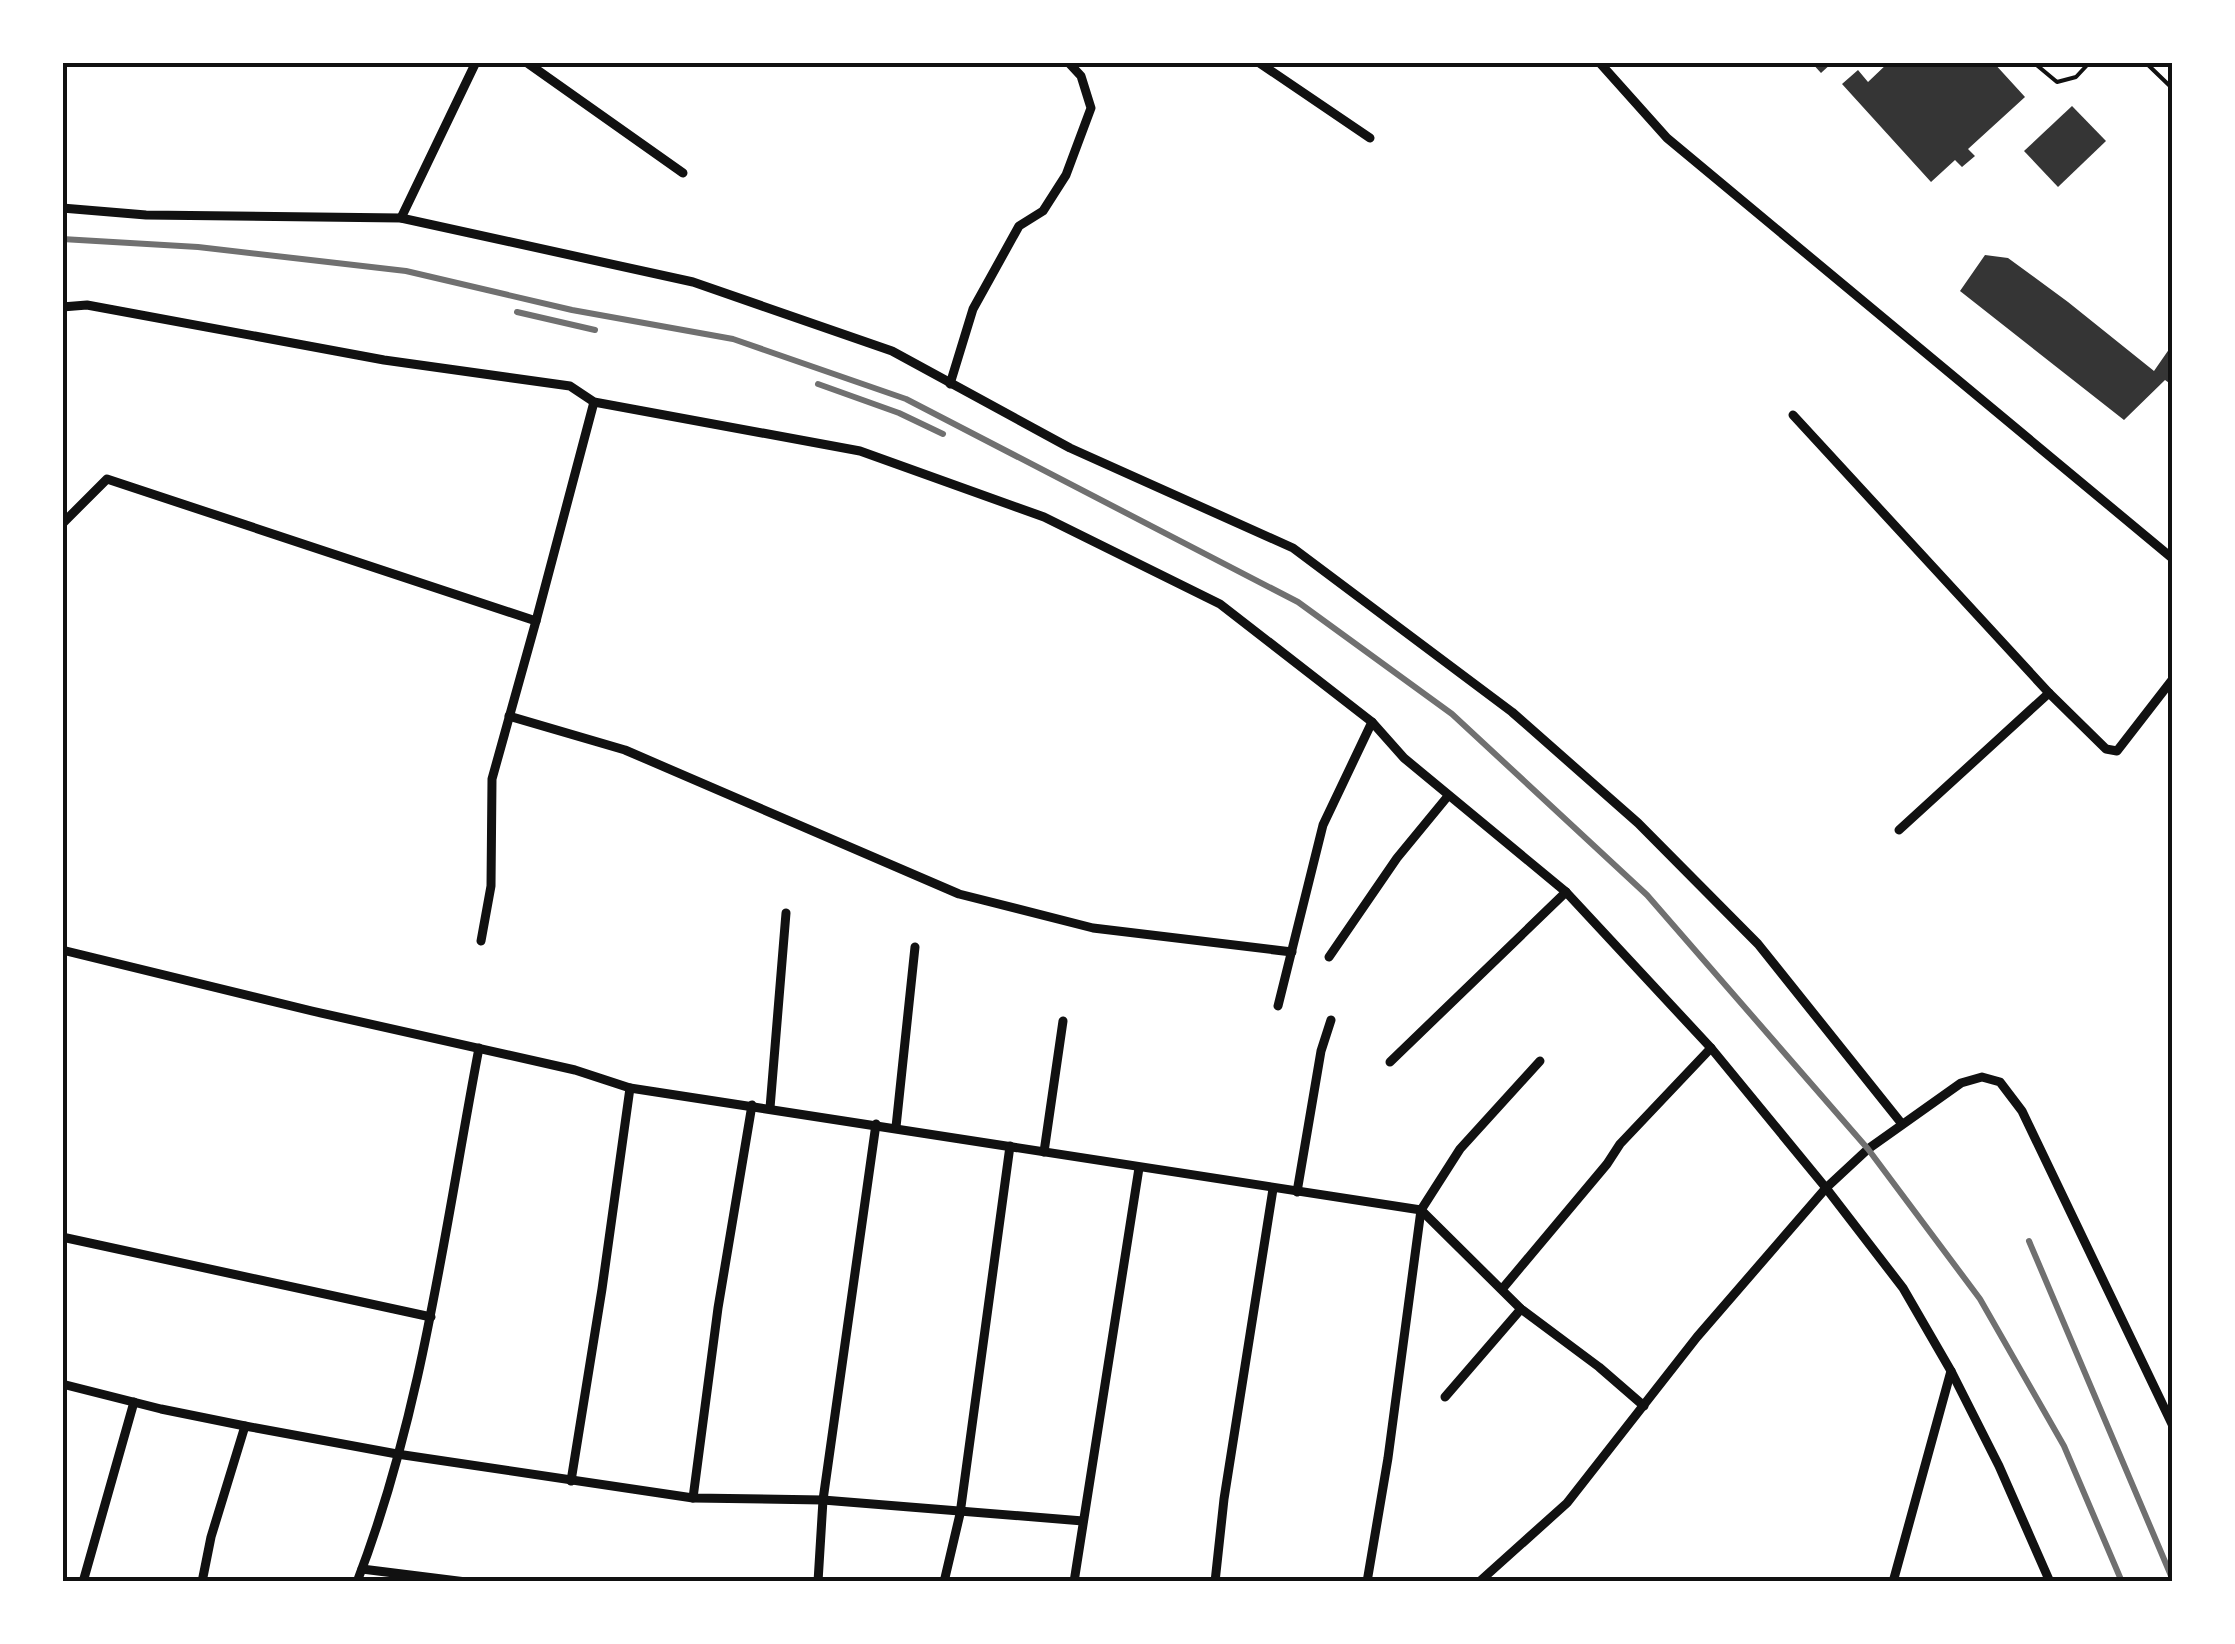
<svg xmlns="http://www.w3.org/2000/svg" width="2235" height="1644" viewBox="0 0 2235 1644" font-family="Poppins,sans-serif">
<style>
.building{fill:#353535}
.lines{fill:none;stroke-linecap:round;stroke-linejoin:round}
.service{stroke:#111;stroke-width:4}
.minor{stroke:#111;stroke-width:9}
.rail{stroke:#707070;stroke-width:6}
.neatline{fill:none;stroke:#111;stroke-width:4}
</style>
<rect width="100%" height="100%" fill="#fff"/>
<g class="building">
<polygon points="1811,62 1833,62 1821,73"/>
<polygon points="1889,62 1993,62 2025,97 1968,149 1975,156 1962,167 1955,160 1931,182 1842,84 1858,70 1868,82"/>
<polygon points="2072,106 2106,141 2058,187 2024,151"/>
<polygon points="1985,255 2008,258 2068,302 2154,371 2172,345 2172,385 2165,380 2124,420 1960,291"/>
</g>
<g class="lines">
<g class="service">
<polyline points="2033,62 2057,82 2076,77 2090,62"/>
<polyline points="2145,62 2172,88"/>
</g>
<g class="minor">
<polyline points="526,62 683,173"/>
<polyline points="1258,62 1370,138"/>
<polyline points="1599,62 1667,138 2172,558"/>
<polyline points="62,208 146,215 401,218 693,282 892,351 1070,448 1293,548 1512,712 1638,823 1758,944 1902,1124"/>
<polyline points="401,218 476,62"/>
<polyline points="62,307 87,305 384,360 570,386 594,402 860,451 1044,517 1220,604 1372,722 1404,758 1566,892 1711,1048 1826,1188 1903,1288 1951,1371 1999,1466 2050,1582"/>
<polyline points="950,384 973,309 1019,226 1043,211 1066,175 1091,108 1081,76 1068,62"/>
<polyline points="1793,415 2049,693 2106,749 2117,751 2172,680"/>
<polyline points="62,524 107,479 536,621 594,402"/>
<polyline points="509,716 625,750 959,894 1093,928 1292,952"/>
<polyline points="1899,830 2049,693"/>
<polyline points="481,941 491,886 492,779 536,621"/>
<polyline points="62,950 312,1011 575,1070 630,1088 1421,1210 1521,1309 1599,1367 1644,1406"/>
<polyline points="1329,957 1397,858 1448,796"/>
<polyline points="1278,1006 1323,825 1372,722"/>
<polyline points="1390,1062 1566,892"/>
<polyline points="770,1108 786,913"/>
<polyline points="896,1127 915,947"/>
<polyline points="1044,1152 1063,1021"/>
<polyline points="1297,1192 1321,1051 1331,1020"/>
<polyline points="62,1237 431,1317"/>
<polyline points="1503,1288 1607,1164 1620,1144 1711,1048"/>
<polyline points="62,1384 161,1409 245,1426 397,1454 693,1498 823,1500 1083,1521"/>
<polyline points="1445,1397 1521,1309"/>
<polyline points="571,1481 602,1289 630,1088"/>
<polyline points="693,1498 718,1308 752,1105"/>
<polyline points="362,1569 466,1582"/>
<polyline points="83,1582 134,1402"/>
<polyline points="202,1582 211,1537 245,1426"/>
<path d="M357,1582C423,1411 445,1226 479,1048"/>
<polyline points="818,1582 823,1500 876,1124"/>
<polyline points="944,1582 960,1514 1010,1146"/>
<polyline points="1074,1582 1139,1168"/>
<polyline points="1215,1582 1224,1499 1273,1189"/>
<polyline points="1367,1582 1388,1458 1421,1210 1460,1149 1540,1061"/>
<polyline points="1479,1582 1567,1503 1697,1337 1826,1188 1868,1149 1961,1083 1982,1077 2000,1082 2022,1111 2172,1424"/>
<polyline points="1893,1582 1951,1371"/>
</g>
<g class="rail">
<polyline points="62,239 198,247 406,271 572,310 733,339 906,399 1298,602 1452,714 1647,895 1868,1149 1980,1299 2064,1446 2122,1582"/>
<polyline points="517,312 595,330"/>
<polyline points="818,384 899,413 943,434"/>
<polyline points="2029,1241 2172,1578"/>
</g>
</g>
<rect width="2235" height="1644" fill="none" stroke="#ffffff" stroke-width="130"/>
<rect x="65" y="65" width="2105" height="1514" class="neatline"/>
</svg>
